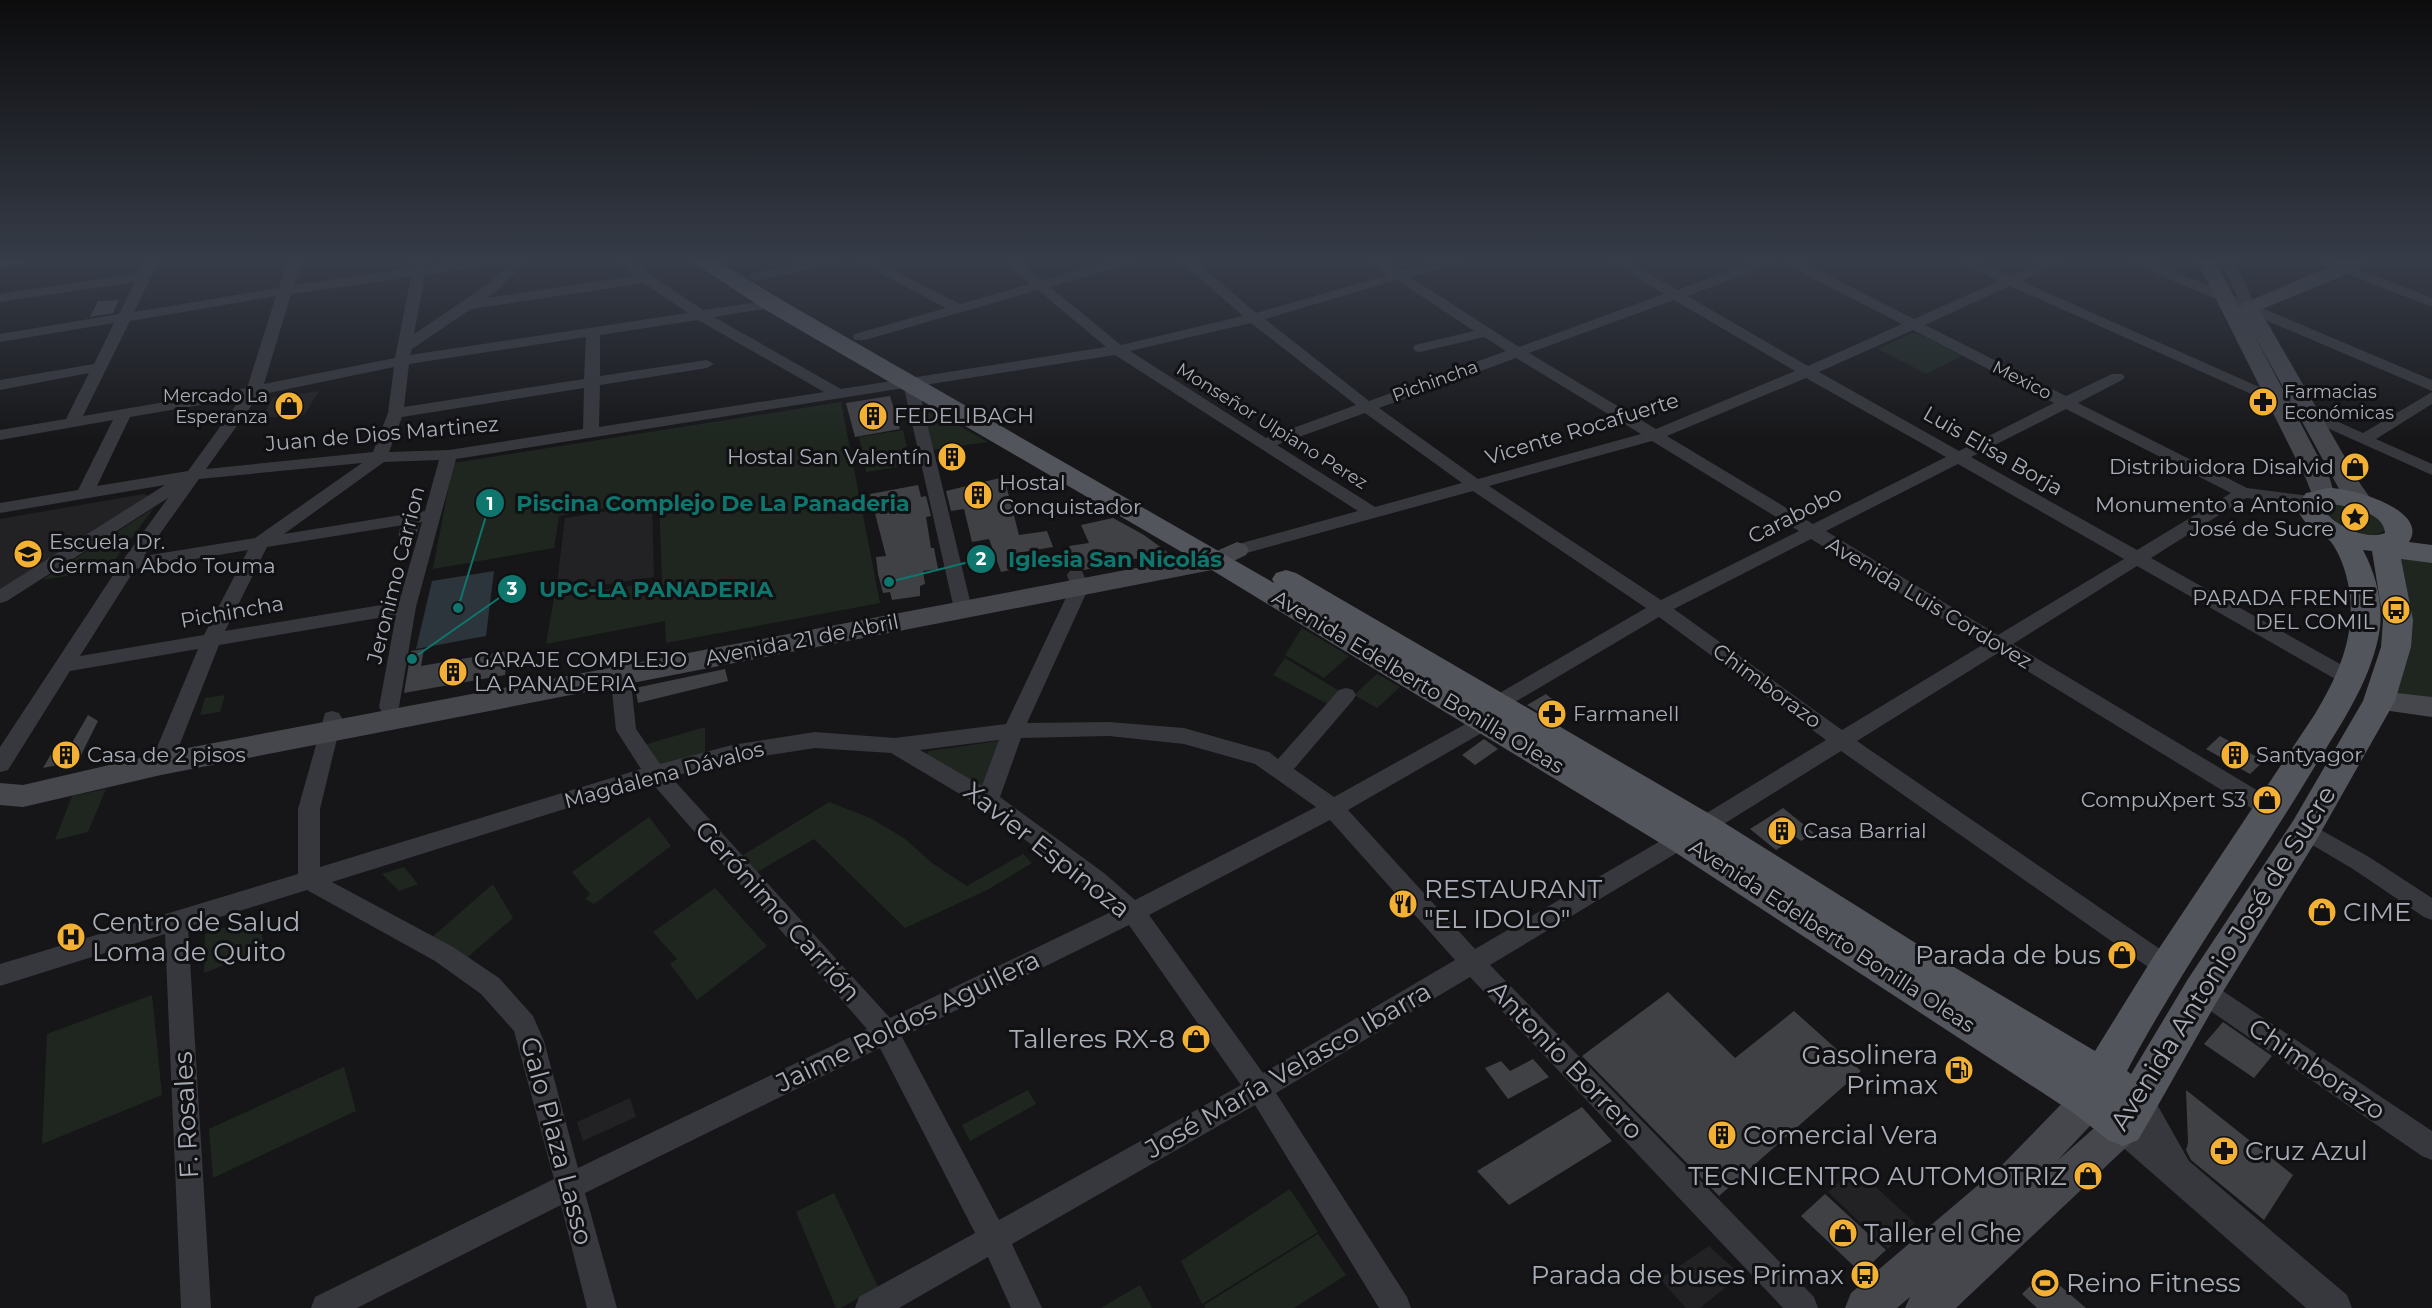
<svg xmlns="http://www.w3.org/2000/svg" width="2432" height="1308" viewBox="0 0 2432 1308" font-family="Montserrat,sans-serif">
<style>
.built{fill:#222225}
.green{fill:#1e261f}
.water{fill:#2c353c}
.building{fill:#404145}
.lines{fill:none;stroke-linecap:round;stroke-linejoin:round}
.minor{fill:#37383d;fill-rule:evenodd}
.tertiary{fill:#37383d;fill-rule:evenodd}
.secondary{fill:#45474d;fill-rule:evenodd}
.primary{fill:#53555c;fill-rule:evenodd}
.labels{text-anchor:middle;stroke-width:6;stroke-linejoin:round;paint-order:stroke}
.far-street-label{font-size:18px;fill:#a8adb8;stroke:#111113}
.far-poi-label{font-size:18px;fill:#a8adb8;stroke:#111113;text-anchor:start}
.poi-label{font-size:21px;fill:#a8adb8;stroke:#111113;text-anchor:start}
.street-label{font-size:21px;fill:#a8adb8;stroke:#111113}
.near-street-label{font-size:26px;fill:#a8adb8;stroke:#111113}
.near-poi-label{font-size:26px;fill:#a8adb8;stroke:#111113;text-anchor:start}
.leader{fill:none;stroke:#0f766e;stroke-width:2}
.callout-dot{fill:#0f766e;stroke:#111113;stroke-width:2}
.mark-label{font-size:18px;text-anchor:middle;font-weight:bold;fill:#fff}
.callout-label{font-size:22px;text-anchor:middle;font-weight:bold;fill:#0f766e;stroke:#111113;stroke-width:6;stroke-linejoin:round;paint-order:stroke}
</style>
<rect width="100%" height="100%" fill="#161618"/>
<g class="built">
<polygon points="319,391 304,415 262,418 273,397"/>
<polygon points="144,494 149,496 0,589 0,519"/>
<polygon points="652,504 654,577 556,592 565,518"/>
<polygon points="630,1098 636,1117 583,1141 577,1122"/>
<polygon points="1855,1168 1915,1223 1888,1249 1828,1192"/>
<polygon points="1709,1246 1741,1275 1700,1308 1686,1308 1660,1279"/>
</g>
<g class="green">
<polygon points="1911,334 1922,335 1962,356 1926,374 1878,349"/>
<polygon points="841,402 880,603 666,643 665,621 546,644 554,598 662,581 659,499 559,516 554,548 433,569 453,463"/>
<polygon points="925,407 988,442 932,450 920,409"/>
<polygon points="903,430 911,465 866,472 859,437"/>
<path d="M2331,503C2352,504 2372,509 2385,527L2384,531C2360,545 2337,524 2322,508Z"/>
<polygon points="154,508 108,569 42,580"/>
<polygon points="2401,555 2432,558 2432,701 2396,698"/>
<polygon points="1302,628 1349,656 1324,678 1285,655"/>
<polygon points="1285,658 1346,695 1333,707 1273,675"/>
<polygon points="1377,674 1400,687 1377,708 1354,695"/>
<polygon points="225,695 220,712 200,715 205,698"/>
<polygon points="705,727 705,752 661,766 644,745"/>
<polygon points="998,741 1002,745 983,788 926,755 929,751"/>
<polygon points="106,789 88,832 55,840 72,796"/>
<polygon points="829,802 870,818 904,838 932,863 967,886 1023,854 1032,863 987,890 905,928 814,839 754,874 740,857"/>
<polygon points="649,817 671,846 594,904 585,899 590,894 572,872"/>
<polygon points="404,867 418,884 399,891 382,874"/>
<polygon points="493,884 513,918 462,962 430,939"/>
<polygon points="715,888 767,946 697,1000 670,964 677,959 653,932"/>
<polygon points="261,915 263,950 204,973 205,934"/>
<polygon points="152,995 162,1095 42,1144 47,1034"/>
<polygon points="344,1067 356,1111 213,1178 209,1129"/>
<polygon points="1028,1090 1036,1104 970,1141 962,1125"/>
<polygon points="1290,1189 1318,1232 1202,1304 1181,1261"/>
<polygon points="834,1193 878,1287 841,1308 836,1308 796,1212"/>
<polygon points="1318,1234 1346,1275 1294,1308 1205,1308 1204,1305"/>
<polygon points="1140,1285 1152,1308 1101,1308"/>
</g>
<polygon class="water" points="494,571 486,636 416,649 432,581"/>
<g class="building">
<polygon points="119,300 113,313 90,317 98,301"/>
<polygon points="890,396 900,429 855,437 846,403"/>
<polygon points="1004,477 1019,535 1047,531 1053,547 1023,552 1029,566 1001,572 989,539 972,542 964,509 951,511 946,491"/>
<polygon points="918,485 921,497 926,496 931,516 926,517 931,548 934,548 938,569 923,571 925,584 920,586 920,596 892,600 890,592 883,593 878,574 876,557 886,556 870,494"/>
<polygon points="1113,518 1144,535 1170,554 1139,558 1084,570 1078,569 1069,546 1089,543 1081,525"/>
<polygon points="419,525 414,542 397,546 400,528"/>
<polygon points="424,649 421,666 508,651 505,675 404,693 411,651"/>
<polygon points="725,669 728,681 638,703 635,688"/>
<polygon points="1546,694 1559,705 1549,718 1527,705"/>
<polygon points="88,715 98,721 78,761 43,768 54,749 69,748"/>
<polygon points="2220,736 2264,761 2250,774 2206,749"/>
<polygon points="1484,739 1498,749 1475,765 1462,755"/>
<polygon points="1783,808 1814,833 1801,841 1796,837 1776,850 1750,829"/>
<polygon points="1668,992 1735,1058 1794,1011 1861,1071 1719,1196 1582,1056"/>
<polygon points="2223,1022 2272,1056 2254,1078 2204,1044"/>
<polygon points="1533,1059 1549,1077 1508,1099 1485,1068 1501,1061 1510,1071"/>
<polygon points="2186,1090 2293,1175 2264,1220 2191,1160 2186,1150 2188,1143"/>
<polygon points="1582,1107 1612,1141 1509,1205 1477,1171"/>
<polygon points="1825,1194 1886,1250 1861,1273 1801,1216"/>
<polygon points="2044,1272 2086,1308 2037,1308 2022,1294"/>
</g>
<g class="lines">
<g class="minor">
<path d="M146,259H160L134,312L279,288L288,259H302L294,285L413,268L414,259H428L426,266L478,259H513L506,263L425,275L414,334L487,285L514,259H529L497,291L486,298L635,276L611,259H627L703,310L772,300L777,301L779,304L777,307L714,317L841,389L1106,347L1038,290L865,340H855L853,337L855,334L946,308L853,259H870L960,304L1030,284L1002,259H1017L1043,280L1117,259H1138L1136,262L1050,287L1121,345L1243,316L1178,259H1193L1256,313L1388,275L1366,259H1382L1401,271L1442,259H1463L1461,262L1410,277L1519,347L1664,294L1607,259H1623L1677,290L1763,259H1796L1914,319L1999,281L1953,259H1971L2010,276L2049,259H2067L2021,281L2363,433L2432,392V404L2376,439L2432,464V475L2010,286L1925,325L2066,396L2112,374H2122L2125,377L2122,380L2078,403L2247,488L2318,497L2321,501L2318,505L2312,506L2246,498L2151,558L2358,674L2361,679L2358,684L2351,686L2344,684L2137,566L2013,644L2280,804L2283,810L2280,816L2272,818L2264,816L1998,653L1857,741L2176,960L2179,967L2176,974L2167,977L2158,974L1841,751L1690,845L1490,965L1814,1297L1818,1308H1783L1470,977L1276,1093L1407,1297L1411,1308H1379L1255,1105L1012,1244L1042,1308H1011L988,1257L899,1308H855L859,1297L975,1233L880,1048L585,1193L617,1308H587L561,1205L357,1308H311L315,1297L554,1179L514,1031L481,994L435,961L307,890L188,927L211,1308H181L165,934L0,986V964L298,874V809L325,713L332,711L339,713L342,718L320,809V867L641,769L616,730L609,663L612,658L619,656L626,658L629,663L636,729L660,764L732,745L815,732L895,738L1006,724L1071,587L1067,575L1070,571H1082L1089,587L1027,723L1109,722L1184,728L1269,752L1278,759L1339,690L1346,688L1353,690L1356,695L1353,700L1294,769L1334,797L1478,717L1485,715L1492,717L1495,722L1492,727L1348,810L1475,949L1674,833L1826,740L1659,617L1505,708L1498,710L1491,708L1488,703L1491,698L1646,608L1473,491L1243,554H1231L1228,550L1231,546L1358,511L1115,355L918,386L972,609L970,613L963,615L956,613L954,609L904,388L456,459L416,607L399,707L396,712L389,714L382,712L379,707L396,615L219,645L172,764L169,770L161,772L153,770L150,764L198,649L70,671L8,770L0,772V747L123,560L168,498L7,601L0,603V589L165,485L0,513V503L78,490L113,420L0,440V430L66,419L89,373L0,390V380L94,364L114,323L0,342V334L119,314L135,282L0,302V294L139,273ZM1780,261L1781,262L1902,324L1808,366L1687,296ZM411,277L395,358L264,384L291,294ZM1397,280L1474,331L1415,345L1413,348L1415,351L1420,352L1484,337L1506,351L1369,401L1265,319ZM644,283L688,313L410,355L412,349L471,309ZM276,296L247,388L83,416L130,321ZM1674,300L1795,371L1656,429L1529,353ZM698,320L824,392L599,427L600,385L707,368L714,364L707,360L600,376V335ZM1251,323L1356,405L1266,438L1130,351ZM1913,330L2054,403L1959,451L1819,372ZM586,337L584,379L404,407L409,364ZM1516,358L1641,434L1478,479L1379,408ZM394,367L388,413L373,452L206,469L259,395ZM1806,378L1946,457L1813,524L1667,436ZM584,388L583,429L449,450L389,452L402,417ZM241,398L188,471L97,486L130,417ZM2066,409L2231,493L2137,550L1971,457ZM1365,413L1462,483L1375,507L1277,445ZM1652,441L1799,531L1661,600L1489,486ZM439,460L425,511L284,534L384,462ZM362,463L255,538L144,556L199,479ZM1958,464L2124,559L1998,635L1826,531ZM422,522L399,602L225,631L267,547ZM1811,539L1984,644L1842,730L1674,609ZM248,550L204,635L80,656L135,569ZM1109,736L1184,744L1255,764L1316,807L1135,900L1104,873L1000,797L1021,738ZM999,740L982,786L920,750ZM815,748L891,753L980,806L1088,887L1115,910L890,1018L671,777L732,761ZM651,782L867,1029L578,1168L544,1041L533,1016L499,978L453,947L332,882ZM1330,820L1455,960L1263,1073L1149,915ZM1129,925L1241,1085L999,1220L902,1037Z"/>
<polygon points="819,259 844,259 842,262 756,281 749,277 751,274"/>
<polygon points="2127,259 2145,259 2238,298 2220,259 2234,259 2255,305 2432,380 2432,391 2129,262"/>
<polygon points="2314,259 2333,259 2432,298 2432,307 2316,262"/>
<polygon points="2305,821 2369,857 2432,898 2432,920 2424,917 2353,869 2297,836 2294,830 2297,824"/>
<polygon points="2202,980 2211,983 2432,1131 2432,1160 2422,1156 2193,999 2190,991 2193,983"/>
</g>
<polygon class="tertiary" points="2138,1088 2150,1092 2189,1161 2347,1295 2352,1308 2306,1308 2111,1137 2106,1126 2111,1115 2125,1111 2122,1103 2126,1092"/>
<g class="secondary">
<polygon points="2196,259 2214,259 2240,308 2242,304 2348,259 2371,259 2352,272 2260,310 2361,485 2373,502 2369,507 2361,509 2353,507 2338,487 2251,329 2330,479 2335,497 2331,502 2323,504 2315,502 2306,479"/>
<polygon points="1237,542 1246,545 1249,550 1246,555 1217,569 161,775 23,807 0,805 0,783 23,785 161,753 1210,554"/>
<polygon points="2379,691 2432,697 2432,717 2369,708 2365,701 2369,694"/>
<polygon points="2089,1084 2102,1089 2107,1101 2102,1113 2058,1160 2110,1114 2123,1108 2136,1114 2142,1126 2136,1138 1956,1308 1905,1308 1910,1297 1897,1308 1845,1308 1851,1293 2003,1164 2076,1089"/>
</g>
<g class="primary">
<polygon points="0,259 27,259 24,263 0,268"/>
<path d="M691,259H715L780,299L1274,583L1272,579L1276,573L1286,570L1296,573L1715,817L1949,964L2095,1051L2152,959L2315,714C2341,671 2360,626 2346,575C2343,564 2338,551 2331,542C2327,537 2321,535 2316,532C2306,525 2301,517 2296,507L2306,493C2313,492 2321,489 2328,488C2350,487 2430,510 2409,542L2432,545V563L2401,559L2413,620L2411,647L2395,701L2317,839L2216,1003L2152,1116L2138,1140L2123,1146L2108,1140L2075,1114L1670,849L1192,558L764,309L694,263ZM2329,504C2346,506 2384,511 2385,533C2366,541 2332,525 2322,507ZM2363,550L2372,551L2383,620L2381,647L2363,701L2293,821L2188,979L2131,1074L2127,1071C2181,969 2249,875 2309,776C2335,733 2367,689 2378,639C2385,609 2377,576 2363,550Z"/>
</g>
</g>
<linearGradient id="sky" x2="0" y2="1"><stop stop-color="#0c0c0d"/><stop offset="0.59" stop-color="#363c48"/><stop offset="1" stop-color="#363c48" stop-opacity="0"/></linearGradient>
<rect width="2432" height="442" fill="url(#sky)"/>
<defs>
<g id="pharmacy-disc" transform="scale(1.5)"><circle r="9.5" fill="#f2b134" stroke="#111113"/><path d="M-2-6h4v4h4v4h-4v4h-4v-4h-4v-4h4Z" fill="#111"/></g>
<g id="shop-disc" transform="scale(1.5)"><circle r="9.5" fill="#f2b134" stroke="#111113"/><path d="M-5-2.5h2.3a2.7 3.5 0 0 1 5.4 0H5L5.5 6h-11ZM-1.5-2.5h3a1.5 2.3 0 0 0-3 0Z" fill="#111"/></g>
<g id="building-disc" transform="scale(1.5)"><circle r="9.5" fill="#f2b134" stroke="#111113"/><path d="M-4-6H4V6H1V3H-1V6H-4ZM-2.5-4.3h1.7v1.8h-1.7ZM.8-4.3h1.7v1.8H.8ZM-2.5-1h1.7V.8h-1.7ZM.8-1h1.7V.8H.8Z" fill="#111"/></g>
<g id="sight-disc" transform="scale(1.5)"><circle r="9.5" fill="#f2b134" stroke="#111113"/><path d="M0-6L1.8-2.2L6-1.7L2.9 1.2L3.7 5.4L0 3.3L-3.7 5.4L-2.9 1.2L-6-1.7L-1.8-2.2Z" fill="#111"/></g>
<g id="school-disc" transform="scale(1.5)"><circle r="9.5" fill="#f2b134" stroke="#111113"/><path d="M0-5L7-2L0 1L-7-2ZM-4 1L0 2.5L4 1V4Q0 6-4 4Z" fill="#111"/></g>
<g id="bus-disc" transform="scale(1.5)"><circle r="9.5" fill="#f2b134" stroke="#111113"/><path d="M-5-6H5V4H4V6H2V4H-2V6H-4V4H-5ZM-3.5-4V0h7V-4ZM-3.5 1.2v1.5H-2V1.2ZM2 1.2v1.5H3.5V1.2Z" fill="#111"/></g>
<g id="restaurant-disc" transform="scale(1.5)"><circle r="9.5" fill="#f2b134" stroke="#111113"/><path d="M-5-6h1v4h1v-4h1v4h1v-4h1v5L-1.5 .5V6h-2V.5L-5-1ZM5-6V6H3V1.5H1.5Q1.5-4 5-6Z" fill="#111"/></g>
<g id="hospital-disc" transform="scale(1.5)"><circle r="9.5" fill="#f2b134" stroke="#111113"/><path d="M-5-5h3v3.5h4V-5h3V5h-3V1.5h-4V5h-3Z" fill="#111"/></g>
<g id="fuel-disc" transform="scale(1.5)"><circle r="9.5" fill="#f2b134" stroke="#111113"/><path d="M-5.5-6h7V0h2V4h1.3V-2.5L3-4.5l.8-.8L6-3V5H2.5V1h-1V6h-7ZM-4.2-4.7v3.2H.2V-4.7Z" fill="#111"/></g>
<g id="stadium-disc" transform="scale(1.5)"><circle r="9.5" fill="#f2b134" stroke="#111113"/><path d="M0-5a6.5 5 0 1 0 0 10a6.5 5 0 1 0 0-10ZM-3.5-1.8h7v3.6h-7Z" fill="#111"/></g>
</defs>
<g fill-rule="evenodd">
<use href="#pharmacy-disc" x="2263" y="402"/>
<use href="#shop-disc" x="289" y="406"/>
<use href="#building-disc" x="873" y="416"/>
<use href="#building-disc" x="952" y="457"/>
<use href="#shop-disc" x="2355" y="467"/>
<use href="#building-disc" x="978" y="495"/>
<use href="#sight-disc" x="2355" y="517"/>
<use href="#school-disc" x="28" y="554"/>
<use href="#bus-disc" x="2396" y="610"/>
<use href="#building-disc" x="453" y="672"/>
<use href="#pharmacy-disc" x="1552" y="714"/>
<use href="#building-disc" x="66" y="755"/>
<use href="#building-disc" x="2235" y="755"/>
<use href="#shop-disc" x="2267" y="800"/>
<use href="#building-disc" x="1782" y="831"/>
<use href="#restaurant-disc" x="1403" y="904"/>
<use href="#shop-disc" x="2322" y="912"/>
<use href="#hospital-disc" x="71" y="937"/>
<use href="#shop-disc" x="2122" y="955"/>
<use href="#shop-disc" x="1196" y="1039"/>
<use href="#fuel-disc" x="1959" y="1070"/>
<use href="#building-disc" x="1722" y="1135"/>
<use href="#pharmacy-disc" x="2224" y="1151"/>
<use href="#shop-disc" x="2088" y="1176"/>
<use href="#shop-disc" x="1843" y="1233"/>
<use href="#bus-disc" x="1865" y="1275"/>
<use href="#stadium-disc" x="2045" y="1283"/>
</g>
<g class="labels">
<g class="far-street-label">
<text transform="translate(2022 380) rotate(27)" y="6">Mexico</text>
<text transform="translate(1435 381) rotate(-20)" y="6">Pichincha</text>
<text transform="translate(1272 426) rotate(32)" y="6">Monseñor Ulpiano Perez</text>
</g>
<g class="far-poi-label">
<text x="2284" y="398">Farmacias<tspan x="2284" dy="21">Económicas</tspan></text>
<text x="268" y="402" text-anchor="end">Mercado La<tspan x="268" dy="21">Esperanza</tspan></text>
</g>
<g class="poi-label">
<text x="894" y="423">FEDELIBACH</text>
<text x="931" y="464" text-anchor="end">Hostal San Valentín</text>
<text x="2334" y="474" text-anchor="end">Distribuidora Disalvid</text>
<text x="999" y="490">Hostal<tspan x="999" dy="24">Conquistador</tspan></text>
<text x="2334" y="512" text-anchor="end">Monumento a Antonio<tspan x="2334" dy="24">José de Sucre</tspan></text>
<text x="49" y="549">Escuela Dr.<tspan x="49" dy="24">German Abdo Touma</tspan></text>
<text x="2375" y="605" text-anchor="end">PARADA FRENTE<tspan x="2375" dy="24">DEL COMIL</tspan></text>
<text x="474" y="667">GARAJE COMPLEJO<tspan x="474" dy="24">LA PANADERIA</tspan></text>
<text x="1573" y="721">Farmanell</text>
<text x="87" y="762">Casa de 2 pisos</text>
<text x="2256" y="762">Santyagor</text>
<text x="2246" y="807" text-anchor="end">CompuXpert S3</text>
<text x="1803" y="838">Casa Barrial</text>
</g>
<g class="street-label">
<text transform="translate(1582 429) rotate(-17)" y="7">Vicente Rocafuerte</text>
<text transform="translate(382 434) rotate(-5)" y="7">Juan de Dios Martinez</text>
<text transform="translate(1993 451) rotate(30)" y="7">Luis Elisa Borja</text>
<text transform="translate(1795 515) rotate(-27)" y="7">Carabobo</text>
<text transform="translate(396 575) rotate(-76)" y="7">Jeronimo Carrion</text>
<text transform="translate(1929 603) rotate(31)" y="7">Avenida Luis Cordovez</text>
<text transform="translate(232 612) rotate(-10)" y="7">Pichincha</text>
<text transform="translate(802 640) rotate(-11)" y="7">Avenida 21 de Abril</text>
<text transform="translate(1418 682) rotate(31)" y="7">Avenida Edelberto Bonilla Oleas</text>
<text transform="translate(1767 686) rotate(36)" y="7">Chimborazo</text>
<text transform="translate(664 775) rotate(-15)" y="7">Magdalena Dávalos</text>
<text transform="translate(1832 936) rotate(33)" y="7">Avenida Edelberto Bonilla Oleas</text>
</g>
<g class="near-street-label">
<text transform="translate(1047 850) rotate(38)" y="9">Xavier Espinoza</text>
<text transform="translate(778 911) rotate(48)" y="9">Gerónimo Carrión</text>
<text transform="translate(2223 958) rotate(-58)" y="9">Avenida Antonio José de Sucre</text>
<text transform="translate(908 1021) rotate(-26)" y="9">Jaime Roldos Aguilera</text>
<text transform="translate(1566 1060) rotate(46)" y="9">Antonio Borrero</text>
<text transform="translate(2317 1069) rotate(34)" y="9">Chimborazo</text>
<text transform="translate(1288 1070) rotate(-30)" y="9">José María Velasco Ibarra</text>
<text transform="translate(186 1115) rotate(-93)" y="9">F. Rosales</text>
<text transform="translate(557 1141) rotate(75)" y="9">Galo Plaza Lasso</text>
</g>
<g class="near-poi-label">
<text x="1424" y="898">RESTAURANT<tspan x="1424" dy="30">"EL IDOLO"</tspan></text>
<text x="2343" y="921">CIME</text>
<text x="92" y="931">Centro de Salud<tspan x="92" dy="30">Loma de Quito</tspan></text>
<text x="2101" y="964" text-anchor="end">Parada de bus</text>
<text x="1175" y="1048" text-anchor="end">Talleres RX-8</text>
<text x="1938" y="1064" text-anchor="end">Gasolinera<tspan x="1938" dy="30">Primax</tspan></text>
<text x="1743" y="1144">Comercial Vera</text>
<text x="2245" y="1160">Cruz Azul</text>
<text x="2067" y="1185" text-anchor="end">TECNICENTRO AUTOMOTRIZ</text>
<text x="1864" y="1242">Taller el Che</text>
<text x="1844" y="1284" text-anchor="end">Parada de buses Primax</text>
<text x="2066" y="1292">Reino Fitness</text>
</g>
</g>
<path class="leader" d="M458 608L490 503M889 582L981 559M412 659L512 589"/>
<g class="callout-dot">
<circle cx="458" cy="608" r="6"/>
<circle cx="889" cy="582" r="6"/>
<circle cx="412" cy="659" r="6"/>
<circle cx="490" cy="503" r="15"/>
<circle cx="981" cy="559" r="15"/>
<circle cx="512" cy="589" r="15"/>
</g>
<g class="mark-label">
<text x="490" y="510">1</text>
<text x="981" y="565">2</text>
<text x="512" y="595">3</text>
</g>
<g class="callout-label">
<text x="713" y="511">Piscina Complejo De La Panaderia</text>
<text x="1115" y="567">Iglesia San Nicolás</text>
<text x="656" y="597">UPC-LA PANADERIA</text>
</g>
</svg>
